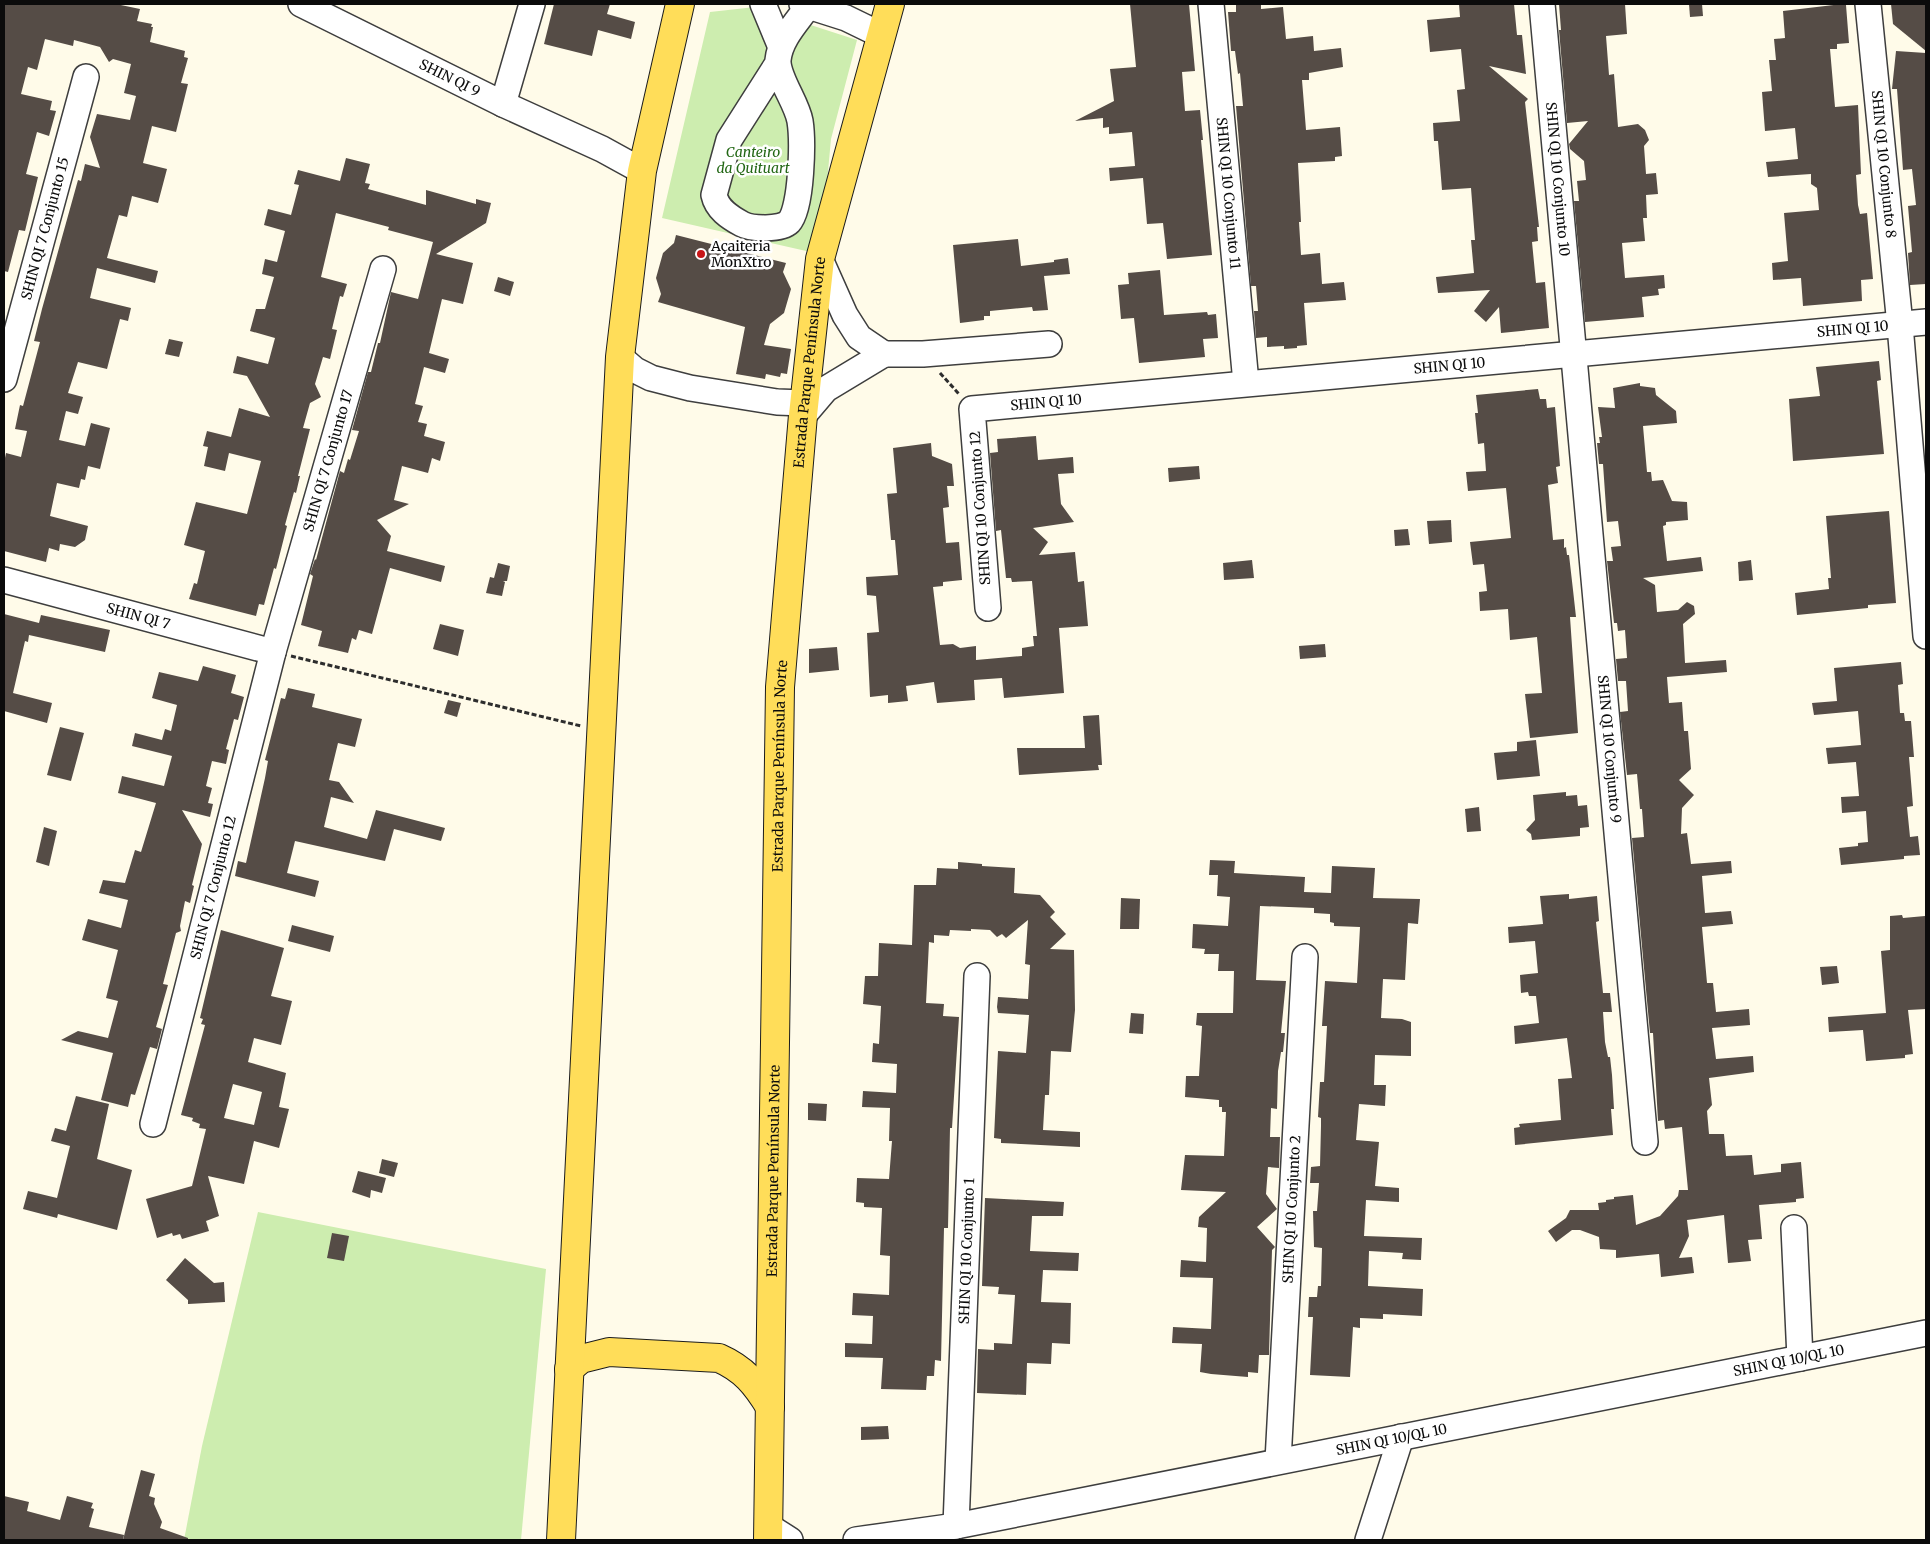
<svg xmlns="http://www.w3.org/2000/svg" width="1930" height="1544" viewBox="0 0 1930 1544" font-family="Merriweather,serif">
<style>
.green{fill:#cdedaf}
.building{fill:#554c46;fill-rule:evenodd}
.lines{fill:none;stroke-linecap:round;stroke-linejoin:round}
.minor-casing{stroke:#3e3e3e;stroke-width:28}
.major-casing{stroke:#1c1c1c;stroke-width:30}
.path{stroke:#2d2d2d;stroke-width:3;stroke-dasharray:5 2.5;stroke-linecap:butt}
.minor{stroke:#fff;stroke-width:25}
.major{stroke:#ffdd59;stroke-width:28}
.poi-dot{fill:#c81618;stroke:#fff;stroke-width:2}
.labels{text-anchor:middle;stroke-width:5;stroke-linejoin:round;paint-order:stroke}
.street-label{font-size:14px;fill:#0b0b0b;stroke:#fff}
.park-label{font-size:14px;font-style:italic;fill:#246816;stroke:#fff}
.poi-label{font-size:14px;fill:#0b0b0b;stroke:#fff;text-anchor:start}
</style>
<rect width="100%" height="100%" fill="#fffbe9"/>
<g class="green">
<polygon points="755,7 857,40 831,139 826,193 815,253 662,218 710,12"/>
<polygon points="258,1212 546,1269 521,1540 184,1540 202,1446"/>
</g>
<g class="building">
<polygon points="4,4 116,4 140,9 137,21 152,24 151,27 153,27 150,42 185,51 184,57 188,58 181,83 188,84 176,132 152,126 143,163 167,169 158,203 132,196 127,217 119,215 107,258 158,271 155,283 97,268 90,298 131,308 128,321 120,319 107,369 78,362 68,393 83,397 78,414 66,411 59,440 85,446 91,423 110,428 100,469 88,466 85,480 81,479 79,488 57,483 50,516 88,526 85,540 75,547 60,544 59,551 49,548 46,562 4,551 4,463 6,453 21,457 27,431 15,429 20,405 23,406 40,342 34,341 42,309 78,180 81,181 85,164 100,168 90,137 97,114 130,120 136,96 124,93 131,64 113,59 109,62 100,47 74,40 73,46 45,39 37,70 28,67 21,94 52,101 50,110 56,111 49,136 37,132 26,174 38,177 25,231 19,230 8,272 4,271"/>
<polygon points="554,4 610,4 607,14 635,22 631,39 598,30 592,56 544,44"/>
<polygon points="1130,4 1189,4 1195,71 1182,72 1185,111 1200,110 1203,140 1201,140 1212,255 1167,259 1163,223 1147,224 1143,178 1110,181 1109,168 1135,166 1132,132 1109,134 1109,127 1103,128 1103,118 1075,121 1114,101 1110,69 1136,67"/>
<polygon points="1238,4 1261,4 1261,9 1283,7 1286,39 1313,36 1314,51 1341,48 1343,67 1309,73 1309,80 1302,80 1306,130 1340,127 1342,156 1335,157 1335,161 1298,163 1301,222 1299,222 1301,255 1320,253 1322,284 1344,282 1346,300 1304,303 1307,345 1297,346 1297,348 1284,349 1284,346 1267,347 1267,337 1256,338 1254,311 1258,311 1256,286 1251,286 1236,106 1243,106 1240,73 1238,74 1235,51 1231,51 1228,12 1236,12 1236,5"/>
<polygon points="1459,4 1514,4 1517,35 1522,35 1526,74 1489,66 1528,99 1525,102 1539,227 1537,227 1538,241 1532,242 1536,283 1545,282 1549,328 1501,333 1499,307 1486,322 1474,311 1490,290 1438,293 1436,277 1474,273 1471,240 1475,240 1471,188 1442,190 1438,141 1434,141 1433,123 1460,121 1457,90 1465,89 1461,49 1430,52 1427,20 1460,17"/>
<polygon points="1559,4 1625,4 1627,34 1606,36 1609,75 1614,74 1618,127 1638,124 1645,130 1649,140 1644,146 1646,174 1656,173 1658,194 1646,195 1647,218 1643,218 1645,241 1622,243 1625,278 1664,275 1665,288 1658,289 1659,295 1642,297 1644,317 1585,322 1574,201 1579,201 1577,181 1586,180 1584,161 1570,149 1569,144 1588,121 1567,123 1559,30 1561,30"/>
<polygon points="1689,4 1702,4 1703,16 1690,17"/>
<polygon points="1842,4 1846,5 1849,43 1837,44 1837,49 1830,49 1835,107 1858,105 1861,174 1856,175 1858,205 1860,214 1867,213 1873,279 1861,280 1862,301 1803,306 1801,278 1773,280 1772,263 1788,261 1784,213 1819,210 1817,188 1811,184 1811,174 1768,177 1766,162 1798,159 1795,128 1765,131 1762,92 1772,91 1769,60 1776,60 1774,39 1785,38 1783,11"/>
<polygon points="1891,4 1926,4 1926,51 1893,24"/>
<polygon points="1896,51 1926,53 1926,284 1910,285 1908,253 1912,252 1908,206 1916,205 1912,169 1903,170 1897,89 1892,89"/>
<polygon points="346,158 370,164 365,183 370,184 368,189 426,205 426,190 476,204 476,199 491,203 486,223 436,254 473,263 463,304 442,299 429,353 449,359 445,373 424,367 415,404 423,406 418,422 427,424 424,436 445,442 440,461 432,458 428,473 402,466 394,500 409,504 377,520 391,536 387,551 445,566 441,582 390,568 372,634 359,630 356,640 352,638 348,653 318,646 322,631 301,625 313,576 310,574 315,559 316,560 340,471 344,473 348,459 350,460 359,431 352,430 368,372 371,372 378,343 380,343 391,292 418,299 433,242 388,230 389,227 336,213 321,277 347,284 343,297 340,296 332,329 337,330 330,359 323,357 315,384 321,397 310,403 303,428 310,429 298,476 300,476 296,493 294,492 285,525 287,526 276,569 274,568 264,605 259,604 256,616 189,599 194,583 197,584 205,551 184,545 196,502 247,514 261,461 229,453 225,471 204,466 208,447 203,446 207,431 231,437 239,408 270,417 247,376 233,373 237,356 268,364 275,338 250,331 256,309 265,309 274,277 262,274 265,259 277,262 285,231 264,225 268,209 291,215 299,185 294,184 298,170 340,181"/>
<polygon points="676,235 786,263 783,272 791,289 784,313 770,324 764,345 791,349 787,374 781,373 780,377 766,374 765,379 736,374 745,327 658,302 661,294 656,278 663,253 674,243"/>
<polygon points="1018,239 1021,266 1054,262 1054,260 1068,258 1070,274 1044,276 1048,310 1033,311 1032,307 990,311 990,316 984,316 984,320 960,323 953,245"/>
<polygon points="1160,270 1164,315 1207,312 1208,315 1216,314 1218,338 1203,339 1205,357 1139,363 1134,318 1121,319 1118,285 1129,284 1128,273"/>
<polygon points="498,277 514,282 510,296 494,291"/>
<polygon points="169,339 183,342 179,357 165,354"/>
<polygon points="1879,361 1881,380 1877,381 1884,454 1793,461 1789,399 1820,396 1816,367"/>
<polygon points="1640,383 1640,386 1655,388 1656,395 1676,411 1677,423 1643,426 1647,472 1651,472 1652,481 1663,480 1672,501 1687,502 1688,520 1666,522 1666,525 1663,526 1667,561 1701,557 1703,571 1643,578 1655,585 1657,612 1678,610 1687,602 1694,606 1695,614 1683,624 1685,663 1726,660 1727,672 1667,677 1669,703 1682,702 1684,731 1688,731 1691,769 1679,780 1694,795 1682,808 1681,834 1687,833 1691,864 1731,861 1732,873 1702,876 1705,913 1731,911 1733,924 1702,927 1707,983 1713,983 1716,1012 1749,1009 1750,1025 1712,1028 1716,1059 1753,1056 1754,1072 1709,1078 1712,1105 1707,1111 1709,1134 1724,1134 1726,1156 1752,1155 1754,1175 1781,1172 1781,1164 1801,1162 1804,1198 1796,1199 1796,1202 1759,1205 1762,1239 1748,1240 1751,1261 1728,1263 1724,1215 1687,1220 1689,1236 1679,1258 1692,1257 1694,1273 1661,1277 1659,1254 1616,1258 1616,1250 1600,1249 1599,1237 1580,1230 1572,1230 1556,1242 1548,1231 1566,1218 1570,1210 1599,1210 1598,1203 1606,1202 1606,1200 1614,1199 1614,1197 1633,1195 1636,1225 1660,1216 1678,1196 1679,1190 1688,1190 1682,1127 1665,1129 1664,1120 1658,1121 1653,1033 1650,1033 1632,838 1644,837 1642,809 1640,809 1637,774 1627,775 1620,712 1628,711 1626,681 1618,681 1616,659 1627,658 1625,630 1618,631 1617,623 1614,623 1607,561 1613,561 1611,547 1621,546 1618,521 1607,522 1603,464 1599,464 1597,443 1600,443 1599,437 1602,437 1598,407 1615,408 1613,388"/>
<polygon points="1538,389 1540,399 1546,399 1547,408 1555,407 1560,466 1556,467 1558,483 1548,485 1553,540 1564,539 1564,548 1566,547 1567,555 1569,555 1573,590 1576,617 1570,617 1578,733 1530,738 1525,694 1542,693 1537,637 1510,640 1508,609 1480,611 1479,592 1487,591 1484,564 1473,565 1470,542 1511,538 1506,488 1468,491 1466,472 1486,471 1484,443 1478,444 1475,413 1478,413 1476,395"/>
<polygon points="1036,436 1038,460 1073,457 1074,473 1058,474 1061,504 1074,522 1033,528 1048,542 1039,555 1075,552 1078,582 1084,581 1088,626 1059,628 1064,693 1004,698 1002,678 974,680 975,700 937,703 934,682 906,686 908,701 888,703 888,695 870,697 867,633 879,632 876,596 867,595 866,577 898,575 895,540 891,540 887,494 897,493 893,448 931,443 932,456 952,464 954,486 947,486 949,507 943,508 946,543 959,542 962,580 943,582 943,586 933,587 940,645 953,644 960,648 976,646 976,660 1022,656 1022,648 1034,646 1033,636 1037,636 1032,581 1012,582 1011,578 1006,578 1001,530 996,531 990,453 998,452 997,439"/>
<polygon points="1199,466 1200,479 1169,482 1168,468"/>
<polygon points="1889,511 1896,603 1868,605 1868,608 1797,615 1795,593 1829,589 1828,578 1831,578 1826,516"/>
<polygon points="1451,520 1452,542 1429,544 1427,521"/>
<polygon points="1408,529 1410,545 1395,546 1394,530"/>
<polygon points="1252,560 1254,578 1224,580 1223,563"/>
<polygon points="1751,560 1753,580 1739,581 1738,562"/>
<polygon points="498,563 510,566 507,581 503,581 505,582 502,596 486,593 490,577 494,578"/>
<polygon points="4,614 39,623 41,615 110,630 105,652 29,635 28,642 25,641 13,693 52,703 47,723 4,711"/>
<polygon points="440,624 464,630 458,656 433,649"/>
<polygon points="1325,644 1326,657 1300,659 1299,646"/>
<polygon points="837,647 839,670 809,673 809,649"/>
<polygon points="1901,662 1903,684 1898,685 1900,713 1904,713 1905,721 1911,721 1914,757 1909,757 1913,806 1907,807 1910,837 1918,836 1920,855 1904,856 1904,859 1841,865 1839,848 1858,846 1858,843 1868,842 1866,811 1842,813 1841,797 1859,796 1856,762 1828,764 1826,748 1861,745 1858,711 1814,715 1812,703 1837,701 1834,668"/>
<polygon points="203,666 236,675 231,693 244,697 238,720 234,719 226,749 229,750 226,764 212,761 206,786 212,788 208,803 213,804 210,817 182,810 202,844 192,885 194,886 190,903 185,901 180,926 181,931 176,933 163,984 168,985 156,1027 162,1029 157,1049 150,1047 135,1095 131,1094 128,1107 101,1100 113,1053 61,1040 78,1031 108,1038 118,1001 106,998 118,950 82,940 88,919 121,928 128,900 99,893 103,880 125,883 135,850 141,852 156,803 118,793 122,776 164,786 172,756 132,746 135,733 162,740 165,729 171,731 177,705 152,698 159,672 198,681"/>
<polygon points="288,688 315,694 312,707 362,719 355,747 338,743 329,780 339,782 354,803 331,797 324,827 367,839 376,810 445,828 441,841 394,829 385,861 295,841 287,873 319,881 315,897 235,876 238,861 246,863 265,778 268,761 265,760 281,698 285,699"/>
<polygon points="448,700 461,703 457,717 444,713"/>
<polygon points="1099,715 1102,765 1098,765 1099,770 1019,775 1017,748 1085,748 1083,716"/>
<polygon points="60,727 84,733 71,781 47,775"/>
<polygon points="1536,740 1540,776 1497,780 1494,753 1517,751 1517,742"/>
<polygon points="1566,792 1566,796 1577,795 1578,806 1587,805 1589,827 1580,828 1580,836 1532,840 1531,834 1526,830 1535,820 1533,795"/>
<polygon points="1479,807 1481,831 1467,832 1465,809"/>
<polygon points="44,827 57,831 49,866 36,862"/>
<polygon points="1210,860 1235,861 1234,873 1305,877 1304,892 1331,893 1332,866 1375,868 1373,898 1420,899 1418,924 1408,923 1405,980 1383,979 1381,1018 1402,1019 1411,1022 1411,1056 1375,1055 1374,1085 1386,1085 1385,1106 1359,1104 1356,1140 1379,1142 1375,1186 1399,1188 1399,1202 1366,1200 1364,1236 1422,1238 1421,1260 1402,1259 1403,1253 1369,1251 1368,1286 1423,1289 1422,1316 1383,1314 1383,1319 1360,1318 1360,1328 1353,1327 1350,1377 1310,1375 1313,1317 1308,1317 1309,1297 1317,1297 1318,1286 1321,1286 1322,1248 1314,1247 1313,1211 1317,1211 1319,1183 1310,1183 1311,1167 1320,1166 1321,1126 1321,1118 1318,1117 1320,1082 1324,1082 1327,1026 1322,1026 1325,981 1357,983 1360,927 1334,926 1334,923 1330,922 1330,914 1314,913 1314,908 1260,906 1256,980 1286,981 1281,1033 1285,1033 1283,1052 1281,1052 1278,1071 1277,1109 1271,1108 1270,1137 1280,1137 1279,1168 1268,1167 1266,1194 1277,1209 1257,1227 1275,1247 1272,1250 1269,1355 1259,1355 1258,1373 1248,1372 1248,1377 1211,1374 1200,1372 1202,1344 1172,1343 1173,1327 1211,1329 1213,1278 1180,1277 1181,1260 1206,1262 1207,1228 1198,1227 1199,1217 1226,1192 1181,1190 1185,1155 1224,1156 1226,1112 1222,1112 1222,1107 1219,1107 1219,1100 1185,1097 1186,1076 1199,1076 1202,1026 1196,1025 1197,1013 1233,1013 1234,971 1218,971 1219,954 1204,954 1205,949 1192,948 1193,924 1228,926 1230,897 1217,896 1218,875 1209,875"/>
<polygon points="958,862 982,864 982,866 1015,868 1014,893 1040,895 1055,912 1050,917 1066,934 1050,949 1074,950 1075,1010 1071,1052 1051,1051 1049,1095 1045,1095 1043,1130 1080,1132 1080,1147 1001,1143 1001,1139 994,1138 998,1051 1026,1053 1029,1015 998,1013 997,1007 998,997 1028,999 1030,965 1025,964 1028,920 1006,938 1002,934 997,937 990,930 971,929 971,931 950,930 949,936 934,935 934,943 929,942 926,1003 944,1004 943,1016 959,1017 952,1128 950,1128 948,1228 944,1228 941,1361 935,1360 934,1376 927,1376 926,1390 881,1389 883,1358 845,1357 845,1343 872,1344 873,1316 852,1315 853,1293 889,1295 890,1256 880,1255 882,1208 864,1207 864,1203 856,1202 857,1178 889,1179 892,1141 889,1141 890,1108 862,1107 863,1091 896,1093 897,1064 872,1062 873,1043 879,1044 881,1006 863,1004 865,976 878,976 879,943 912,945 914,885 936,885 937,868 958,869"/>
<polygon points="1569,894 1569,899 1597,896 1599,921 1596,922 1603,993 1610,993 1612,1012 1603,1012 1605,1042 1608,1057 1610,1057 1612,1075 1614,1109 1611,1109 1613,1135 1515,1145 1514,1128 1520,1127 1519,1124 1561,1120 1558,1079 1572,1078 1567,1038 1515,1044 1514,1026 1539,1023 1536,996 1529,996 1528,992 1521,993 1520,975 1538,973 1535,941 1509,943 1508,927 1543,924 1540,896"/>
<polygon points="1121,898 1140,899 1139,929 1120,929"/>
<polygon points="1902,915 1903,918 1925,916 1926,1009 1908,1010 1913,1054 1905,1055 1905,1058 1866,1061 1863,1030 1829,1032 1828,1017 1886,1013 1881,951 1890,950 1890,916"/>
<polygon points="292,925 334,936 330,952 288,941"/>
<path d="M221,930L284,948L271,996L292,1001L281,1045L254,1038L248,1062L286,1073L279,1107L289,1109L279,1148L254,1141L244,1184L208,1176L219,1216L206,1221L209,1231L182,1239L180,1234L173,1236L172,1233L157,1238L146,1199L192,1186L206,1129L199,1128L200,1124L192,1121L193,1118L181,1115L205,1025L201,1024L203,1019L200,1018ZM233,1084L262,1092L254,1125L224,1118Z"/>
<polygon points="1837,966 1839,983 1822,985 1820,967"/>
<polygon points="1131,1013 1144,1014 1143,1034 1129,1033"/>
<polygon points="76,1096 109,1104 97,1159 132,1170 117,1230 58,1214 57,1218 23,1209 28,1191 57,1198 70,1146 51,1141 55,1128 66,1131"/>
<polygon points="808,1103 827,1104 826,1121 808,1120"/>
<polygon points="382,1159 398,1163 394,1177 379,1173"/>
<polygon points="358,1171 386,1178 382,1193 371,1190 370,1198 352,1192"/>
<polygon points="985,1198 1064,1202 1063,1216 1032,1216 1030,1251 1079,1253 1078,1271 1043,1270 1041,1302 1071,1303 1070,1344 1052,1343 1051,1364 1027,1363 1026,1395 977,1393 978,1349 994,1350 994,1343 1012,1344 1015,1295 998,1294 999,1287 982,1286"/>
<polygon points="332,1233 349,1236 344,1261 327,1258"/>
<polygon points="185,1258 214,1283 224,1282 225,1302 188,1304 188,1300 166,1280"/>
<polygon points="888,1426 889,1439 861,1440 861,1427"/>
<polygon points="141,1470 155,1474 149,1496 155,1498 154,1504 162,1522 160,1528 188,1538 188,1540 123,1540"/>
<polygon points="4,1496 29,1502 27,1511 60,1520 67,1496 93,1503 91,1508 94,1509 89,1527 124,1535 123,1540 4,1540"/>
</g>
<g class="lines">
<g class="minor-casing">
<g id="minor">
<path id="s1" d="M301,4L503,104L602,149L642,171"/>
<polyline points="763,4 780,45"/>
<polyline points="802,4 846,18 881,35"/>
<path id="s2" d="M1211,4L1246,383"/>
<path id="s3" d="M1542,4L1645,1142"/>
<path id="s4" d="M1868,4L1900,325L1926,636"/>
<path d="M778,63L729,140L714,195C717,209 729,217 742,224C751,229 781,230 789,222C802,208 803,140 800,121C797,103 777,77 778,60C780,39 797,22 809,5"/>
<polyline points="503,104 532,4"/>
<polyline points="884,354 923,354 1049,344"/>
<polyline points="620,357 635,370 651,378 690,388 777,402 804,403"/>
<path id="s5" d="M4,379L86,77"/>
<polyline points="803,416 826,389 884,354 859,337 845,315 820,259"/>
<path id="s6" d="M4,580L273,652"/>
<path id="s7" d="M988,608L972,409L1926,322"/>
<path id="s8" d="M153,1124L273,652L383,269"/>
<polyline points="1794,1228 1800,1358"/>
<path id="s9" d="M1278,1461L1305,957"/>
<polyline points="768,1526 790,1540"/>
<path id="s10" d="M956,1526L977,976"/>
<path id="s11" d="M856,1540L956,1526L1926,1333"/>
<polyline points="1368,1540 1401,1437"/>
</g>
</g>
<g class="major-casing">
<g id="major">
<path d="M569,1369L581,1359L609,1352L719,1358C744,1369 756,1384 770,1407"/>
<polyline points="561,1540 620,357 642,171 680,4"/>
<path id="s12" d="M768,1540L780,687L803,415L820,259L890,4"/>
</g>
</g>
<g class="path">
<polyline points="940,373 959,394"/>
<polyline points="291,656 581,726"/>
</g>
<use href="#minor" class="minor"/>
<use href="#major" class="major"/>
</g>
<circle class="poi-dot" cx="701" cy="254" r="5"/>
<g class="labels">
<g class="street-label">
<text dy="5" stroke="none"><textPath href="#s1" startOffset="166">SHIN QI 9</textPath></text>
<text dy="5" stroke="none"><textPath href="#s4" startOffset="161">SHIN QI 10 Conjunto 8</textPath></text>
<text dy="5" stroke="none"><textPath href="#s3" startOffset="176">SHIN QI 10 Conjunto 10</textPath></text>
<text dy="5" stroke="none"><textPath href="#s2" startOffset="190">SHIN QI 10 Conjunto 11</textPath></text>
<text dy="5" stroke="none"><textPath href="#s5" startOffset="156">SHIN QI 7 Conjunto 15</textPath></text>
<text dy="5" stroke="none"><textPath href="#s7" startOffset="1084">SHIN QI 10</textPath></text>
<text dy="5" stroke="none"><textPath href="#s12" startOffset="1179">Estrada Parque Península Norte</textPath></text>
<text dy="5" stroke="none"><textPath href="#s7" startOffset="679">SHIN QI 10</textPath></text>
<text dy="5" stroke="none"><textPath href="#s7" startOffset="274">SHIN QI 10</textPath></text>
<text dy="5" stroke="none"><textPath href="#s8" startOffset="686">SHIN QI 7 Conjunto 17</textPath></text>
<text transform="translate(980 508) rotate(-94)" y="5">SHIN QI 10 Conjunto 12</text>
<text dy="5" stroke="none"><textPath href="#s6" startOffset="139">SHIN QI 7</textPath></text>
<text dy="5" stroke="none"><textPath href="#s3" startOffset="748">SHIN QI 10 Conjunto 9</textPath></text>
<text dy="5" stroke="none"><textPath href="#s12" startOffset="774">Estrada Parque Península Norte</textPath></text>
<text dy="5" stroke="none"><textPath href="#s8" startOffset="244">SHIN QI 7 Conjunto 12</textPath></text>
<text dy="5" stroke="none"><textPath href="#s12" startOffset="369">Estrada Parque Península Norte</textPath></text>
<text dy="5" stroke="none"><textPath href="#s9" startOffset="252">SHIN QI 10 Conjunto 2</textPath></text>
<text dy="5" stroke="none"><textPath href="#s10" startOffset="275">SHIN QI 10 Conjunto 1</textPath></text>
<text dy="5" stroke="none"><textPath href="#s11" startOffset="950">SHIN QI 10/QL 10</textPath></text>
<text dy="5" stroke="none"><textPath href="#s11" startOffset="545">SHIN QI 10/QL 10</textPath></text>
</g>
<g class="park-label">
<text x="753" y="157">Canteiro<tspan x="753" dy="16">da Quituart</tspan></text>
</g>
<g class="poi-label">
<text x="711" y="251">Açaiteria<tspan x="711" dy="16">MonXtro</tspan></text>
</g>
</g>
<rect width="1930" height="1544" fill="none" stroke="#0b0b0b" stroke-width="10"/>
</svg>
